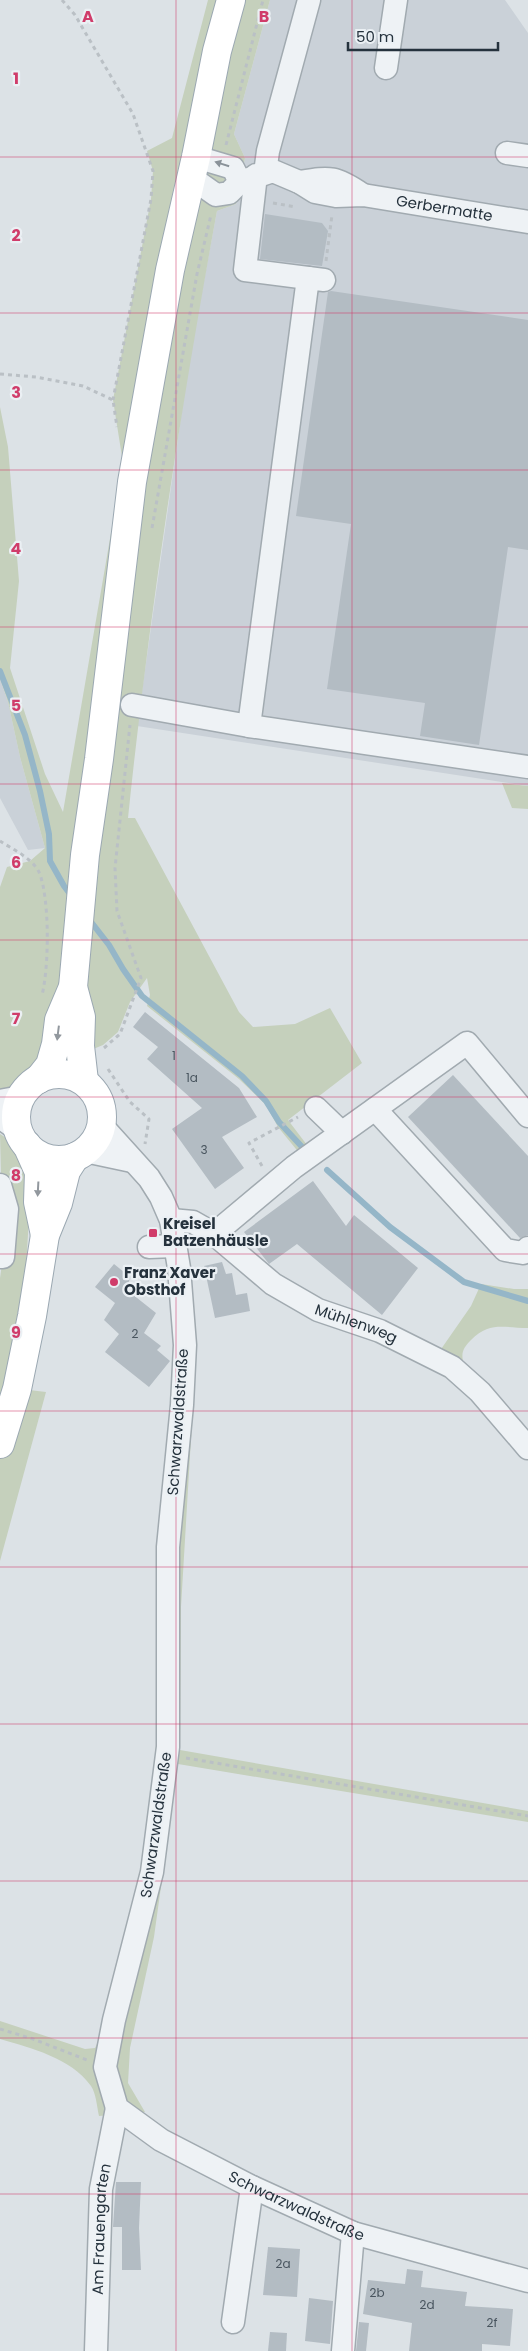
<svg xmlns="http://www.w3.org/2000/svg" width="528" height="2351" viewBox="0 0 528 2351" font-family="Poppins,sans-serif">
<style>
.built{fill:#cad1d8}
.green{fill:#c5d0bc}
.lines{fill:none;stroke-linecap:round;stroke-linejoin:round}
.stream{stroke:#95b6c8;stroke-width:6}
.building{fill:#b3bcc3}
.minor-casing{stroke:#a1aab0;stroke-width:25}
.major-casing{stroke:#9ba8b2;stroke-width:30}
.path{stroke:#bac0c5;stroke-width:3;stroke-dasharray:4 4;stroke-linecap:butt}
.minor{stroke:#eef2f5;stroke-width:22}
.major{stroke:#fff;stroke-width:28}
.oneway{fill:#8a9299}
.oneway2{fill:#92989e}
.grid{fill:none;stroke:#d03c6a;stroke-width:1;stroke-opacity:0.55}
.poi-dot{fill:#d03c6a;stroke:#ebf0f4;stroke-width:2}
.labels{text-anchor:middle;stroke-width:4.5;stroke-linejoin:round;paint-order:stroke}
.number-label{font-size:12px;fill:#48545e}
.street-label{font-size:15px;fill:#25323d;stroke:#ebf0f4}
.poi-label{font-size:15px;font-weight:bold;fill:#25323d;stroke:#ebf0f4;text-anchor:start}
.grid-label{font-size:16px;text-anchor:middle;font-weight:bold;fill:#d03c6a;stroke:#ebf0f4;stroke-width:4.5;stroke-linejoin:round;paint-order:stroke}
</style>
<rect width="100%" height="100%" fill="#dce2e6"/>
<g class="built">
<polygon points="270,0 505,0 528,33 528,786 137,726 189,361 217,211 236,204 245,158 234,134"/>
<polygon points="0,679 8,702 20,757 45,848 28,850 0,798"/>
</g>
<g class="green">
<path d="M208,0H270L234,134L245,158L236,204L217,211C180,412 149,615 128,818H135L239,1012L253,1027L295,1024L330,1008L362,1063L288,1120L307,1145L300,1154L278,1127L266,1105L239,1079L147,1006L150,995L147,978L130,1002L118,1032L103,1045L74,1057L46,1053L31,1075L11,1093L0,1090V887L7,867L30,861L45,848L20,757L8,702L0,679V407L8,447L19,581L10,668L45,774L63,812L123,463L113,400L151,199L153,171L147,151L172,138Z"/>
<polygon points="502,783 528,786 528,809 512,808"/>
<polygon points="0,1134 11,1141 25,1160 31,1183 26,1268 4,1387 46,1392 0,1561 0,1278 3,1257"/>
<path d="M481,1284L514,1289H528V1328C504,1328 490,1321 471,1340C464,1347 461,1352 463,1361L521,1427L467,1392L430,1365L471,1306Z"/>
<path d="M193,1405L181,1607L180,1750L528,1811V1822L178,1764L154,1937L130,2048L128,2083L145,2112L99,2116C97,2107 96,2093 91,2086C71,2058 31,2048 0,2039V2021L85,2049L95,2048L100,2038L146,1847L156,1745L158,1573Z"/>
</g>
<g class="lines">
<g class="stream">
<polyline points="0,671 25,735 40,791 49,834 50,861 64,886 73,898"/>
<polyline points="88,918 109,945 123,969 142,996 242,1076 266,1101 279,1122 304,1149"/>
<polyline points="327,1170 390,1227 464,1282 528,1301"/>
</g>
</g>
<g class="building">
<polygon points="265,214 322,223 328,231 322,266 260,259"/>
<polygon points="331,291 528,320 528,550 508,547 479,745 420,736 425,703 327,689 351,524 296,516 328,292"/>
<polygon points="145,1012 239,1088 257,1117 222,1137 244,1168 215,1189 172,1129 202,1108 147,1059 158,1047 133,1027"/>
<polygon points="453,1075 528,1156 528,1235 520,1238 408,1117"/>
<polygon points="313,1181 346,1226 354,1215 418,1268 382,1315 297,1244 269,1264 244,1232"/>
<polygon points="222,1262 226,1274 232,1273 236,1295 247,1293 250,1311 215,1318 204,1266"/>
<polygon points="114,1264 130,1277 127,1290 156,1313 144,1333 161,1346 157,1350 170,1361 149,1387 105,1352 119,1334 104,1320 115,1303 95,1287"/>
<polygon points="116,2182 141,2182 139,2228 141,2270 122,2270 122,2227 113,2227"/>
<polygon points="268,2247 300,2249 297,2297 263,2295"/>
<polygon points="407,2269 423,2271 421,2287 467,2292 465,2306 513,2309 510,2346 482,2344 482,2351 409,2351 412,2323 363,2314 368,2280 405,2284"/>
<polygon points="309,2298 333,2301 330,2344 305,2341"/>
<polygon points="359,2322 369,2323 366,2351 356,2351"/>
<polygon points="270,2332 287,2333 286,2351 268,2351"/>
</g>
<g class="lines">
<g class="minor-casing">
<g id="minor">
<polyline points="386,68 396,0"/>
<polyline points="507,153 528,156"/>
<polyline points="196,157 233,168 240,182"/>
<polyline points="265,173 268,151 309,0"/>
<polyline points="256,175 245,270 308,278"/>
<path id="s1" d="M192,178L216,195L229,193L240,182L273,171L299,182L315,192L336,196L363,195L528,222"/>
<path d="M299,182C331,177 335,176 363,195"/>
<polyline points="132,705 249,726 308,278 324,280"/>
<polyline points="249,726 528,767"/>
<polyline points="0,1101 21,1097"/>
<polyline points="316,1108 342,1133"/>
<polyline points="375,1109 505,1250 523,1253 528,1248"/>
<polyline points="0,1117 19,1131"/>
<path id="s2" d="M102,1126L149,1178L161,1197L171,1220L179,1268L185,1345L182,1405L168,1547V1747L152,1872L114,2020L105,2067L117,2108L161,2140L252,2187L353,2233L528,2281"/>
<polyline points="85,1151 132,1161"/>
<polyline points="0,1185 7,1209 3,1257 0,1257"/>
<path id="s3" d="M171,1220L193,1222L214,1234L273,1284L318,1310L380,1331L452,1367L480,1392L528,1448"/>
<polyline points="214,1234 294,1167 467,1043 528,1116"/>
<polyline points="149,1247 175,1246"/>
<polyline points="233,2322 252,2187"/>
<path id="s4" d="M96,2351L101,2189L117,2108"/>
<polyline points="343,2351 353,2233"/>
</g>
</g>
<g class="major-casing">
<g id="major">
<polyline points="73,987 81,1017 80,1046 84,1081"/>
<circle cx="59" cy="1117" r="43"/>
<polyline points="39,1079 50,1065 56,1044 59,1020 73,987 85,855 99,759 132,482 170,270 196,157 217,51 231,0"/>
<polyline points="27,1145 39,1172 38,1202 45,1235"/>
<polyline points="0,1444 17,1389 32,1316 45,1235 58,1203 66,1171 75,1157"/>
</g>
</g>
<g class="path">
<polyline points="62,0 75,15 133,114 153,171 151,199 113,400"/>
<polyline points="226,145 263,0"/>
<polyline points="273,203 296,207"/>
<polyline points="326,261 332,215"/>
<polyline points="0,374 36,377 83,386 113,400 117,427"/>
<polyline points="152,528 197,274 211,215"/>
<path d="M0,841C12,849 32,858 39,872C50,898 49,968 42,995"/>
<polyline points="104,1048 120,1034 141,978 117,911 115,868 130,725"/>
<polyline points="108,1069 130,1102 149,1119 145,1144"/>
<polyline points="262,1166 249,1143 298,1117"/>
<polyline points="186,1758 528,1816"/>
<polyline points="0,2029 33,2039 87,2060"/>
</g>
<use href="#minor" class="minor"/>
<use href="#major" class="major"/>
</g>
<defs><path id="oneway-solid" d="M-6-.8H1V-3.2L6.5 0L1 3.2V.8H-6Z" transform="scale(1.25)"/></defs>
<use class="oneway" href="#oneway-solid" transform="translate(222 164) rotate(-162)"/>
<g class="oneway2">
<use href="#oneway-solid" transform="translate(58 1033) rotate(97)"/>
<use href="#oneway-solid" transform="translate(38 1189) rotate(93)"/>
</g>
<path class="grid" d="M176,0V2351M352,0V2351M0,157H528M0,313H528M0,470H528M0,627H528M0,784H528M0,940H528M0,1097H528M0,1254H528M0,1411H528M0,1567H528M0,1724H528M0,1881H528M0,2038H528M0,2194H528"/>
<g class="poi-dot">
<rect x="148" y="1228" width="10" height="10" rx="2.5"/>
<circle cx="114" cy="1282" r="5"/>
</g>
<g class="labels">
<g class="number-label">
<text x="174" y="1060">1</text>
<text x="192" y="1082">1a</text>
<text x="204" y="1154">3</text>
<text x="135" y="1338">2</text>
<text x="283" y="2268">2a</text>
<text x="377" y="2297">2b</text>
<text x="427" y="2309">2d</text>
<text x="492" y="2327">2f</text>
</g>
<g class="street-label">
<text dy="5" stroke="none"><textPath href="#s1" startOffset="271">Gerbermatte</textPath></text>
<text dy="5" stroke="none"><textPath href="#s3" startOffset="216">Mühlenweg</textPath></text>
<text transform="translate(178 1422) rotate(-86)" y="5">Schwarzwaldstraße</text>
<text transform="translate(156 1825) rotate(-82)" y="5">Schwarzwaldstraße</text>
<text dy="5" stroke="none"><textPath href="#s2" startOffset="1221">Schwarzwaldstraße</textPath></text>
<text dy="5" stroke="none"><textPath href="#s4" startOffset="122">Am Frauengarten</textPath></text>
</g>
<g class="poi-label">
<text x="163" y="1229">Kreisel<tspan x="163" dy="17">Batzenhäusle</tspan></text>
<text x="124" y="1278">Franz Xaver<tspan x="124" dy="17">Obsthof</tspan></text>
</g>
</g>
<g class="grid-label">
<text x="88" y="22">A</text>
<text x="264" y="22">B</text>
<text x="16" y="84">1</text>
<text x="16" y="241">2</text>
<text x="16" y="398">3</text>
<text x="16" y="554">4</text>
<text x="16" y="711">5</text>
<text x="16" y="868">6</text>
<text x="16" y="1024">7</text>
<text x="16" y="1181">8</text>
<text x="16" y="1338">9</text>
</g>
<path d="M348 42v8h150v-8" fill="none" stroke="#25323d" stroke-width="2.5"/>
<text x="356" y="42" font-size="15" fill="#25323d" stroke="#ebf0f4" stroke-width="4" paint-order="stroke">50 m</text>
</svg>
